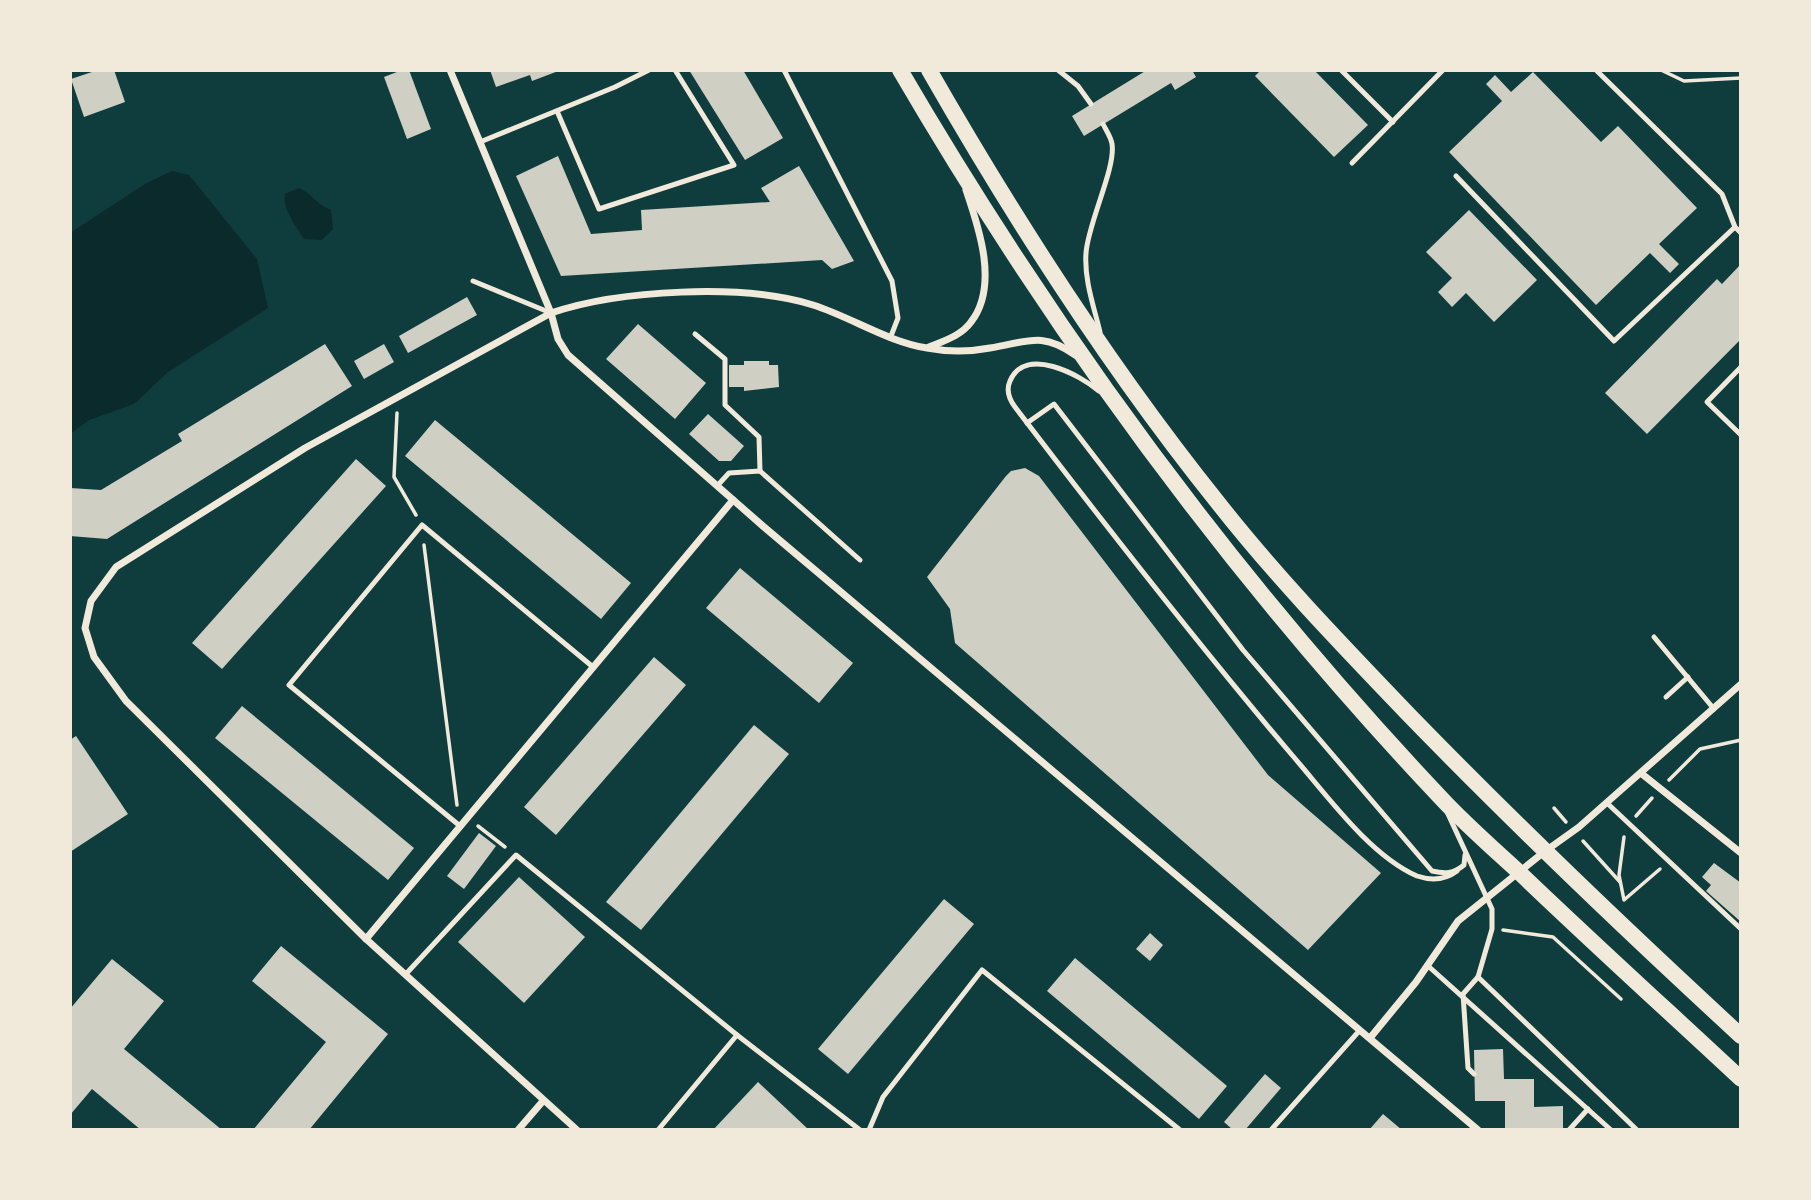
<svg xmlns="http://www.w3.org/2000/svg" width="1811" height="1200" viewBox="0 0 1811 1200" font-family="Ubuntu,sans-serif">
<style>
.water{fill:#0a2a2b}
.building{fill:#cfcfc3}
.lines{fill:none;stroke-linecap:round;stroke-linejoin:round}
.path{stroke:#f1e9da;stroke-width:3.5}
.service{stroke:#f1e9da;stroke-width:5}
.minor{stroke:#f1e9da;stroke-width:7}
.primary{stroke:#f1e9da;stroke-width:16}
</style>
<rect width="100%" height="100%" fill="#0f3d3e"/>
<g class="water">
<polygon points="172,171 189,175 257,259 268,308 168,372 134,404 89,420 70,434 70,233 145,184"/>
<path d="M299,188C313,194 317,205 331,210L333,229L322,240L304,239C296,226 282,209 285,194Z"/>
</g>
<g class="building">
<polygon points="98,70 114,70 125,102 84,117 71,79"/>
<polygon points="402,70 409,70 431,129 407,139 384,77"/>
<polygon points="490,70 561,70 532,81 530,75 496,87"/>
<polygon points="689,70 743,70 783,138 745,160"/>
<polygon points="1147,70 1192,70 1196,77 1175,90 1171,83 1084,136 1072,116"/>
<polygon points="1261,70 1314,70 1368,125 1334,157 1255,76"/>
<polygon points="1533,72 1601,142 1618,126 1697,208 1659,244 1679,264 1670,273 1650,253 1596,305 1449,152 1502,101 1486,84 1495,75 1511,92"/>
<polygon points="558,156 591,234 642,230 641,210 770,202 761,188 799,166 854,261 832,269 822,260 561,276 516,176"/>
<polygon points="1469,210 1537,280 1494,322 1466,293 1452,307 1438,292 1452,278 1426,252"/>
<polygon points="1741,264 1741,339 1647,434 1605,393 1717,279 1722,284"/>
<polygon points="467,297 477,315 408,353 399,336"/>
<polygon points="638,324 706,383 675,419 606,359"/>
<polygon points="325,344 352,386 107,539 70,536 70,488 101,490 182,441 178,434"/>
<polygon points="384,344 394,362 364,379 354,361"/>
<polygon points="744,361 769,361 769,365 778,365 779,387 744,391 744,387 729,387 729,365 744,365"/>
<polygon points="708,414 744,446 731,461 719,461 689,434"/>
<polygon points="435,420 631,583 601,619 405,456"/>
<polygon points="356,459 386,486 222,669 192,643"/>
<polygon points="1025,468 1039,476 1268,775 1381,873 1308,950 955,643 950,609 927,577 1006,476 1011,471"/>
<polygon points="740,568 853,663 819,703 706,608"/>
<polygon points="654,657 686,685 556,835 524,807"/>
<polygon points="242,706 414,848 388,880 215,738"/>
<polygon points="754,725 789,754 641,930 606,902"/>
<polygon points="76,736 128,814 70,852 70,740"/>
<polygon points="479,833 496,846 464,889 447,876"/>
<polygon points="1714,863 1741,883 1741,922 1706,891 1711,885 1702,877"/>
<polygon points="519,877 585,937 524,1003 458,942"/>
<polygon points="944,899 974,924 848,1074 818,1049"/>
<polygon points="1150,933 1163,945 1150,961 1136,949"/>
<polygon points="281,946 388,1034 309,1130 253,1130 326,1042 252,981"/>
<polygon points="1075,958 1227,1086 1199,1119 1047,991"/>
<polygon points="112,959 164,1001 124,1049 222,1130 141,1130 92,1089 70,1115 70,1009"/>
<polygon points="1503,1049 1504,1079 1534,1079 1534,1107 1563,1106 1563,1130 1505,1130 1505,1101 1475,1101 1474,1050"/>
<polygon points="1265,1074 1281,1088 1245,1130 1233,1130 1224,1122"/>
<polygon points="758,1082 809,1130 713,1130"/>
<polygon points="1383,1114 1402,1130 1369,1130"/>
</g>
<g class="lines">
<g class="path">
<polyline points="1661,70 1684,81 1741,78"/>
<polyline points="397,413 394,477 416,515"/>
<polyline points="424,545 457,805"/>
<polyline points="1669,780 1700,749 1741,740"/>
<polyline points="1554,808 1566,822"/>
<polyline points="1636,816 1652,798"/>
<polyline points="478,826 505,847"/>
<polyline points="1624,837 1619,875 1624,900 1660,869"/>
<polyline points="1583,841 1620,882"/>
<polyline points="1503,930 1553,937 1621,999"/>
</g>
<g class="service">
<polyline points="784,70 892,281 898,318 891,336"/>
<polyline points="1058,70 1078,86 1091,104"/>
<polyline points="1341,70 1393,122"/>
<polyline points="1596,70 1722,194 1735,227 1741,233"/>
<polyline points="557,111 599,209 734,165 675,70"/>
<polyline points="480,142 615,87 649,70"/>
<polyline points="1352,163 1443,70"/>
<polyline points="1456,176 1614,341 1735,227"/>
<polyline points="473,281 551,313"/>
<path d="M1100,332C1094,307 1084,280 1086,253C1088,223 1116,168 1112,144C1111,137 1106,130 1103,124"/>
<polyline points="695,334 725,359 725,405 759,437 760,471"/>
<polyline points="1741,367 1707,402 1741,435"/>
<path d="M1099,391C1080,375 1025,345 1010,381C1006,390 1009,399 1015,407C1105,525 1196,642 1292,755C1326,794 1369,855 1417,876C1432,881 1445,880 1457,871"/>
<path d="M1027,423L1054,404L1243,650L1432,871C1445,874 1453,874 1464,865L1465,855"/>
<polyline points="717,486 729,473 760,471 860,560"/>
<polyline points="1654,637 1714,709"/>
<polyline points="1666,697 1688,677"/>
<polyline points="1607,803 1741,929"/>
<polyline points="1448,814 1492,909 1492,929 1478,977 1637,1130"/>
<polyline points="460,826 289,685 422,525 593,667"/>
<polyline points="1427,965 1611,1130"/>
<polyline points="405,975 516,855 737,1035"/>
<polyline points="1474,1074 1468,1068 1463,994 1478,977"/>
<polyline points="658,1130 737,1035 860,1130"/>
<polyline points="869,1130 883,1097 982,970 1180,1130"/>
<polyline points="1271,1130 1360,1030"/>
<polyline points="1569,1130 1588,1109"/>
</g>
<g class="minor">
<polyline points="450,70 551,313 558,339 568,355 764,527 1478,1130"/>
<path d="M929,347C943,341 961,336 971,322C999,286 979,228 966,190"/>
<polyline points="1642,774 1741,853"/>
<polyline points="366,939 733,500"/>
<polyline points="1370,1038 1416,982 1458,921 1544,852 1579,827 1741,684"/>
<polyline points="518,1130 543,1101"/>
<path d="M577,1130L366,939L126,701L94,657L85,628L91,601L116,567L305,448L551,313C619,290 743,283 813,305C851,317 888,342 927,348C948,352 969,352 990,348C1027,342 1042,331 1075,355"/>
</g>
<g class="primary">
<path d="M900,70C1053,332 1232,577 1441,798C1466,825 1495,850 1522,875C1594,944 1668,1011 1741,1079"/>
<path d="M929,70C1016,222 1109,367 1219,504C1278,579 1345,648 1411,717C1518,827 1628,932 1741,1036"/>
</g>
</g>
<rect width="1811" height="1200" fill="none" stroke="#f1e9da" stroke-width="144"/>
</svg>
